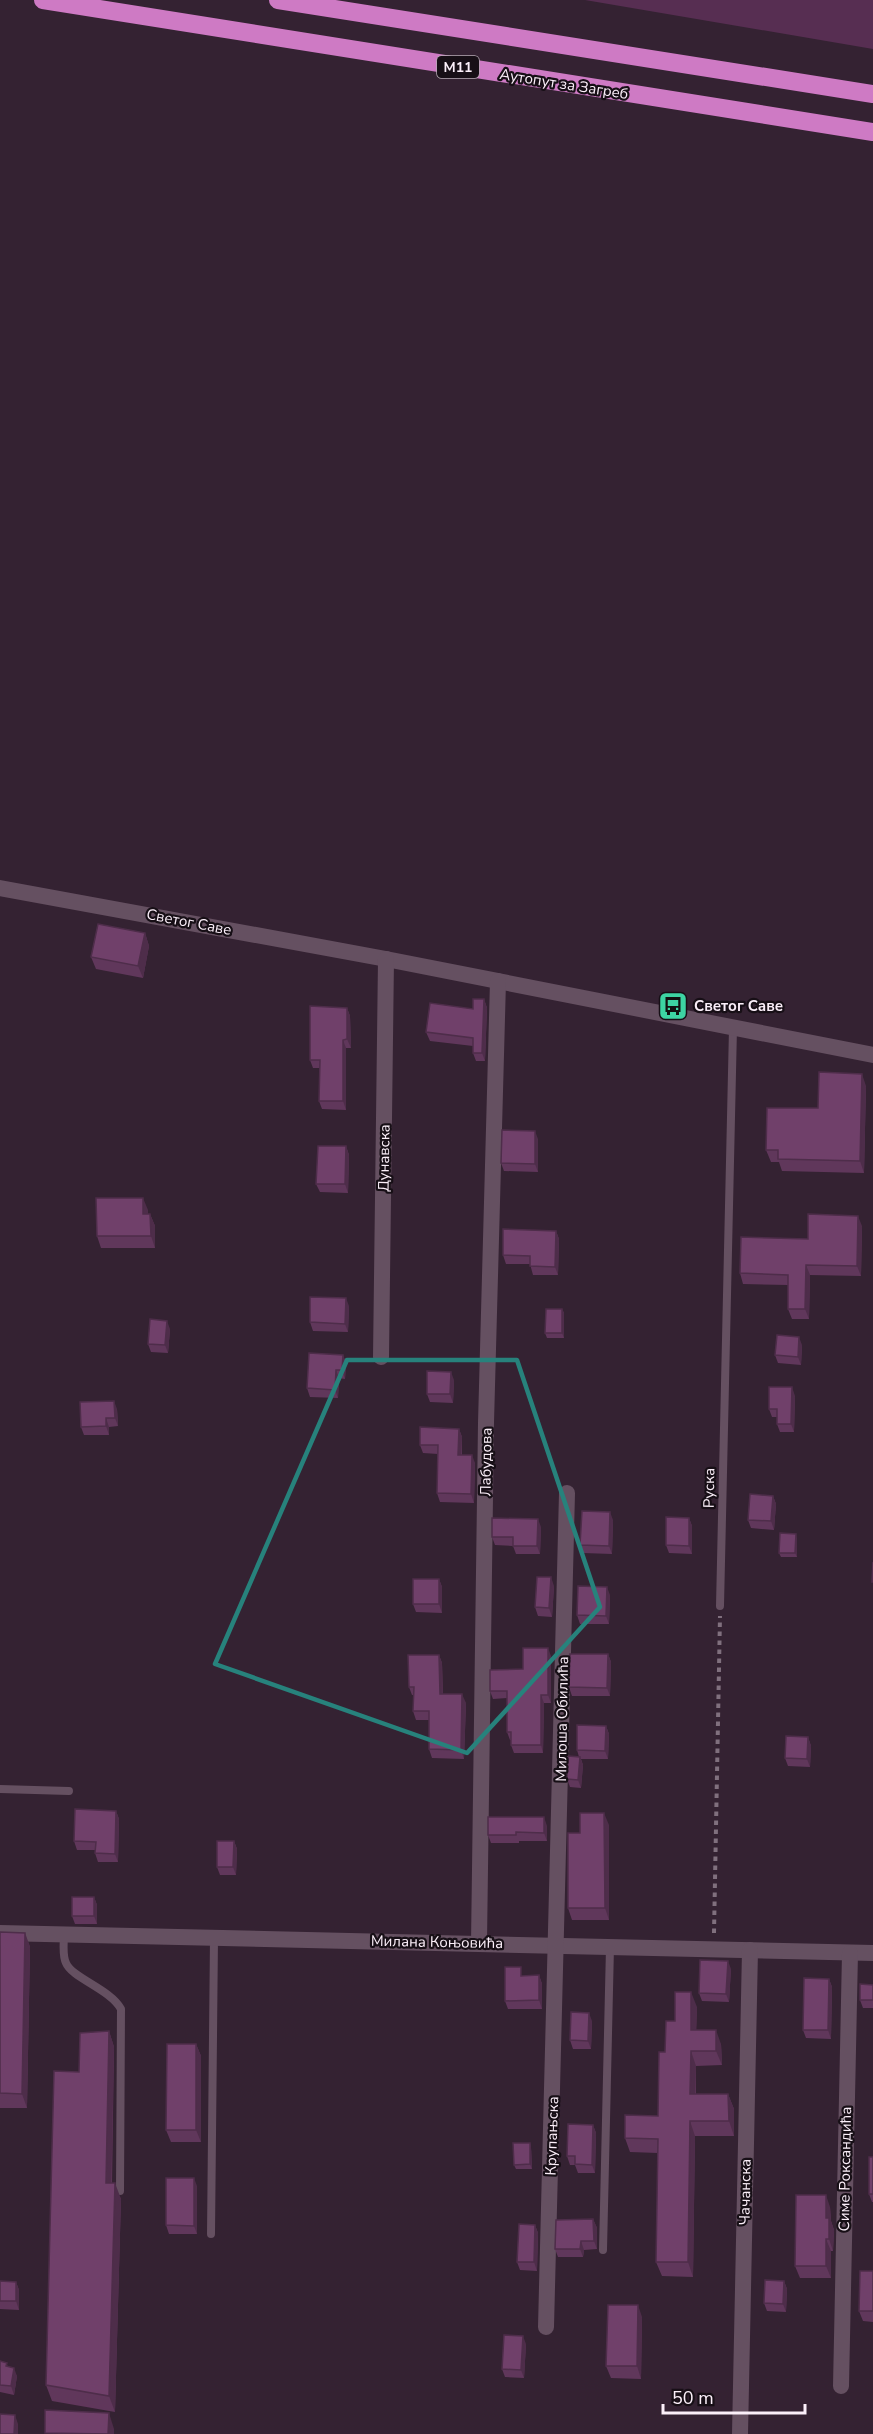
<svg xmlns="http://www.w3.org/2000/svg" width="873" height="2434" viewBox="0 0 873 2434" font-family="'Nunito Sans',sans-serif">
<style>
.green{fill:#572e52}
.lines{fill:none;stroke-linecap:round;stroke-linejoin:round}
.path{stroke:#80707e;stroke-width:4;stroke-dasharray:4.5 4.5;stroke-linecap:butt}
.service{stroke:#655061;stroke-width:8}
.minor{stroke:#655061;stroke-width:16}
.trunk{stroke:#ce7ac4;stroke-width:18}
.wall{fill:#60375b}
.shaded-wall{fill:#4e2d4a}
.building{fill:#70406a;stroke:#4e2d4a;stroke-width:1.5}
.marked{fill:none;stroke:#27827c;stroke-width:4.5;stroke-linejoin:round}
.labels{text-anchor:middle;stroke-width:4.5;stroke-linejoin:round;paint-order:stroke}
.shield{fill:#170f16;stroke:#b7acb5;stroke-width:1.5}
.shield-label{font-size:14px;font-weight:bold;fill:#fbeff9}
.street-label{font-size:15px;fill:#fbeff9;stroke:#170f16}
.poi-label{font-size:15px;font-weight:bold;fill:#fbeff9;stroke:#170f16;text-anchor:start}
</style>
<rect width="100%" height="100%" fill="#342232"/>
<polygon class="green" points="585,0 873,0 873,49"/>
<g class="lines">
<polyline class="path" points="714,1933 720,1616"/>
<g class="service">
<polyline points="720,1606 733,1028"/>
<polyline points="0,1789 69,1791"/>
<path d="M64,1934C64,1943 62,1955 66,1963C72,1978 110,1989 121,2009L120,2191"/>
<polyline points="211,2234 214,1938"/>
<polyline points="603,2250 610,1947"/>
</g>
<g class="minor">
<polyline points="0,888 386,959 873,1055"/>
<polyline points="381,1357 386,959"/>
<polyline points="0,1933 873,1953"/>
<polyline points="479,1943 486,1423 498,981"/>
<polyline points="546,2327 567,1493"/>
<polyline points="841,2386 850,1953"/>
<polyline points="740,2434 750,1950"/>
</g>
<g class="trunk">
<polyline points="43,0 873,132"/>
<polyline points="278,0 873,94"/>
</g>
</g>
<g class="wall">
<polygon points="145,933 149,946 143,978 96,969 91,957"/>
<polygon points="484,999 487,1008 485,1061 476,1061 473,1053 473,1046 430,1041 426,1032 473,1009"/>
<polygon points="347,1008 350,1016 351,1048 346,1048 346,1110 322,1109 319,1101 320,1068 313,1068 310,1060"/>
<polygon points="866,1086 864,1173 782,1171 779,1162 771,1162 766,1150 818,1108"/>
<polygon points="538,1139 538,1172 504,1171 501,1163"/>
<polygon points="346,1146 349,1155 348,1193 320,1192 316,1184"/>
<polygon points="148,1210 148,1214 150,1214 155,1226 155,1248 101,1248 97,1236"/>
<polygon points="862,1226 861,1276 810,1275 809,1319 792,1319 788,1309 788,1285 743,1284 740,1273 808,1239"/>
<polygon points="556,1231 559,1239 558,1275 533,1275 530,1264 506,1264 503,1255"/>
<polygon points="349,1306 348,1332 313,1331 310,1322"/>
<polygon points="562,1309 564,1313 564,1338 547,1338 545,1333"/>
<polygon points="170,1329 168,1353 151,1352 148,1344"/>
<polygon points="802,1345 801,1365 778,1363 775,1355"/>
<polygon points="343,1355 346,1363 345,1379 339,1378 338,1398 310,1397 307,1388"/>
<polygon points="454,1380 453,1403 430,1402 427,1394"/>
<polygon points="795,1396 794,1432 780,1432 777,1424 777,1417 772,1417 769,1409"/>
<polygon points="117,1409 118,1426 109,1427 109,1435 84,1435 81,1427"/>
<polygon points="459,1429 462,1437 462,1455 475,1463 474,1503 440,1502 437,1493 438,1454 423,1453 420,1445"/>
<polygon points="773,1496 776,1504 774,1530 751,1528 748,1520"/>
<polygon points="689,1518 692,1526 692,1554 669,1553 666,1545"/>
<polygon points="613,1520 612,1554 583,1553 580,1545"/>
<polygon points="541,1527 540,1554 516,1554 513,1546 495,1545 492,1537"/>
<polygon points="797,1538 797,1557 781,1557 779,1553"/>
<polygon points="439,1579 442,1587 442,1613 416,1612 413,1604"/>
<polygon points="554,1586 552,1617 538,1616 535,1607"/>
<polygon points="610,1595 609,1624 580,1624 577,1615"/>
<polygon points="608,1654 611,1662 610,1696 572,1696 569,1687"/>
<polygon points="439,1655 442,1663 443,1694 466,1703 464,1759 432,1758 429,1749 429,1720 416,1720 413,1711 413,1695 412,1695 409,1687"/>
<polygon points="551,1656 551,1703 544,1703 543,1753 514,1753 511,1745 511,1740 510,1740 507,1732 507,1698 493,1699 490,1691 523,1669"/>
<polygon points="606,1726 609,1734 608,1759 581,1759 583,1765 581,1788 570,1787 567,1779 579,1757 577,1750"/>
<polygon points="808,1737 811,1746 810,1767 788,1766 785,1758"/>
<polygon points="116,1811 119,1819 118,1862 98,1862 95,1853 96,1850 77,1850 74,1841"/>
<polygon points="609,1825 609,1920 572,1920 568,1908 580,1833"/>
<polygon points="547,1826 547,1841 519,1841 519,1843 491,1843 488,1835"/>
<polygon points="234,1841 237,1849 236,1875 220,1875 217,1867"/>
<polygon points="94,1897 97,1905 97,1924 75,1924 72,1916"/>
<polygon points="0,1932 25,1933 30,1947 27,2108 0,2108"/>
<polygon points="731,1969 729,2002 702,2001 699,1993"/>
<polygon points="539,1975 542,1984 542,2009 508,2009 505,2001 524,1976"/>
<polygon points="829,1979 832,1987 831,2039 806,2038 803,2030"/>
<polygon points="873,1985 873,2008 863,2008 860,2000"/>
<polygon points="697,2007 696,2030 721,2044 722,2065 696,2066 696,2094 728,2094 734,2109 734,2136 695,2136 693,2277 662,2276 656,2262 658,2153 630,2152 625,2138 658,2116 665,2052 675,2021"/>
<polygon points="592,2021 591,2049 573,2049 570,2040"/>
<polygon points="109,2031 114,2047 112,2183 121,2199 115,2412 52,2401 46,2385 79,2072"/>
<polygon points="196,2044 201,2056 201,2142 171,2142 166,2130"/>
<polygon points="593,2125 596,2133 595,2173 578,2173 575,2165 570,2165 567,2156"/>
<polygon points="530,2143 531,2147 532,2169 516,2169 514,2165"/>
<polygon points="873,2157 873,2202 872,2202 869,2194"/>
<polygon points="197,2186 197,2234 169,2234 166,2225"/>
<polygon points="830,2207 831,2221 834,2230 833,2251 831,2251 831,2278 800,2278 795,2266"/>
<polygon points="593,2219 597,2228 597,2249 584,2250 583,2257 558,2257 555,2249"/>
<polygon points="535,2225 538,2233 537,2271 520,2270 517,2262"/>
<polygon points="873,2271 873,2322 863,2321 859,2311"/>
<polygon points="0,2281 16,2282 19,2290 19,2310 0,2309"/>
<polygon points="784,2281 787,2289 786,2312 767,2311 764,2303"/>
<polygon points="642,2317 641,2379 611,2378 606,2366"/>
<polygon points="526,2344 524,2378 505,2377 502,2369"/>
<polygon points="0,2361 8,2366 17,2376 14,2395 0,2392"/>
</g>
<g class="shaded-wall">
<polygon points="145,933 149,946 143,978 138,966"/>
<polygon points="484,999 487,1008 485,1061 482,1053"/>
<polygon points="347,1008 350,1016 351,1048 347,1039"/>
<polygon points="343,1040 346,1048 346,1110 343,1101"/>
<polygon points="862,1074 866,1086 864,1173 860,1161"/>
<polygon points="535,1131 538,1139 538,1172 535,1164"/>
<polygon points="346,1146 349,1155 348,1193 345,1184"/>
<polygon points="143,1198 148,1210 148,1226 143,1214"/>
<polygon points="150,1214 155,1226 155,1248 151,1236"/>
<polygon points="858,1216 862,1226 861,1276 857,1266"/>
<polygon points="556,1231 559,1239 558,1275 555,1267"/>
<polygon points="806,1265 810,1275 809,1319 805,1309"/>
<polygon points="346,1298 349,1306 348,1332 345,1324"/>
<polygon points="562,1309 564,1313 564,1338 562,1333"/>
<polygon points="167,1321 170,1329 168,1353 165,1345"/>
<polygon points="799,1337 802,1345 801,1365 798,1357"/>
<polygon points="343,1355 346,1363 345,1379 342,1370"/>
<polygon points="336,1370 339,1378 338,1398 335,1390"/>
<polygon points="451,1372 454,1380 453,1403 450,1394"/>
<polygon points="792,1387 795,1396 794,1432 791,1424"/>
<polygon points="114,1401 117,1409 118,1426 115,1418"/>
<polygon points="106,1418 109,1427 109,1435 106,1426"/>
<polygon points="459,1429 462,1437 461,1463 458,1455"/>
<polygon points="472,1455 475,1463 474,1503 471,1494"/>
<polygon points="773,1496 776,1504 774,1530 771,1521"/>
<polygon points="610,1512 613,1520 612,1554 609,1546"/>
<polygon points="689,1518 692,1526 692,1554 689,1546"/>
<polygon points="538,1519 541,1527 540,1554 537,1546"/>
<polygon points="796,1534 797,1538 797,1557 795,1553"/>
<polygon points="551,1577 554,1586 552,1617 549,1608"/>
<polygon points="439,1579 442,1587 442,1613 439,1604"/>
<polygon points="607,1587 610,1595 609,1624 606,1616"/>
<polygon points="548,1648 551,1656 551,1703 548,1695"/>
<polygon points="608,1654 611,1662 610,1696 607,1688"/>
<polygon points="439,1655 442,1663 443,1702 440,1694"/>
<polygon points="462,1694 466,1703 464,1759 461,1750"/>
<polygon points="541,1695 544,1703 543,1753 541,1745"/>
<polygon points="606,1726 609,1734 608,1759 605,1751"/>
<polygon points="808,1737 811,1746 810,1767 807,1759"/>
<polygon points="580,1757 583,1765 581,1788 578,1780"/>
<polygon points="116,1811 119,1819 118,1862 115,1854"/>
<polygon points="604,1813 609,1825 609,1920 605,1908"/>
<polygon points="544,1817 547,1826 547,1841 544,1833"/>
<polygon points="234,1841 237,1849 236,1875 233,1867"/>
<polygon points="94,1897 97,1905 97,1924 94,1916"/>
<polygon points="25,1933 30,1947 27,2108 22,2094"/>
<polygon points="728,1961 731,1969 729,2002 726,1994"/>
<polygon points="539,1975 542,1984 542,2009 539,2000"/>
<polygon points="829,1979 832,1987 831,2039 828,2030"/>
<polygon points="691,1992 697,2007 696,2045 691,2030"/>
<polygon points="589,2013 592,2021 591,2049 588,2041"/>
<polygon points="716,2030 721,2044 722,2065 716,2051"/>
<polygon points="109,2031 114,2047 111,2199 106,2183"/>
<polygon points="196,2044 201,2056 201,2142 196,2130"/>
<polygon points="691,2051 696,2066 695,2109 690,2094"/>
<polygon points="728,2094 734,2109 734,2136 729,2121"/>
<polygon points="690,2121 695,2136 693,2277 688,2262"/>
<polygon points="593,2125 596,2133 595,2173 592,2165"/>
<polygon points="530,2143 531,2147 532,2169 530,2164"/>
<polygon points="194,2178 197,2186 197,2234 194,2226"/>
<polygon points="115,2183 121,2199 115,2412 109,2396"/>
<polygon points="826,2195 830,2207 831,2221 834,2230 833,2251 829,2239 826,2218"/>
<polygon points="593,2219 597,2228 597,2249 594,2241"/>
<polygon points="535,2225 538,2233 537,2271 534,2262"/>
<polygon points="826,2239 831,2251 831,2278 826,2266"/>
<polygon points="581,2241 584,2250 583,2257 580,2249"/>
<polygon points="784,2281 787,2289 786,2312 783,2304"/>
<polygon points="16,2282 19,2290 19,2310 16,2301"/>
<polygon points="638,2305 642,2317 641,2379 637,2366"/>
<polygon points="523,2336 526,2344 524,2378 521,2370"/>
<polygon points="14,2368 17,2376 14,2395 11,2386"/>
<polygon points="109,2413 114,2429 114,2434 108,2434"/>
<polygon points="15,2415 18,2424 18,2434 14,2434"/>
</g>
<g class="building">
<polygon points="98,924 145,933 138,966 91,957"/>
<polygon points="473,999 484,999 482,1053 473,1053 473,1038 426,1032 430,1003 473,1009"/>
<polygon points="310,1006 347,1008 347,1039 343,1040 343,1101 319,1101 320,1060 310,1060"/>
<polygon points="819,1072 862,1074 860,1161 778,1159 778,1150 766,1150 767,1108 818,1108"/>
<polygon points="502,1130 535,1131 535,1164 501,1163"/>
<polygon points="318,1146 346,1146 345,1184 316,1184"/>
<polygon points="96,1198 143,1198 143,1214 150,1214 151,1236 97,1236"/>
<polygon points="808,1214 858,1216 857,1266 806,1265 805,1309 788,1309 788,1275 740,1273 741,1237 808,1239"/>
<polygon points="503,1229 556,1231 555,1267 530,1266 530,1256 503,1255"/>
<polygon points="310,1297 346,1298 345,1324 310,1322"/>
<polygon points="546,1309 562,1309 562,1333 545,1333"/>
<polygon points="150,1319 167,1321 165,1345 148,1344"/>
<polygon points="777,1335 799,1337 798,1357 775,1355"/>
<polygon points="309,1353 343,1355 342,1370 336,1370 335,1390 307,1388"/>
<polygon points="427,1371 451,1372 450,1394 427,1394"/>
<polygon points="769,1387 792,1387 791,1424 777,1424 777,1409 769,1409"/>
<polygon points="114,1401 115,1418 106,1418 106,1426 81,1427 80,1402"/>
<polygon points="420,1427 459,1429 458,1455 472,1455 471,1494 437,1493 438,1445 420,1445"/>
<polygon points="750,1494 773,1496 771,1521 748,1520"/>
<polygon points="582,1511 610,1512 609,1546 580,1545"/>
<polygon points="666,1517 689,1518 689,1546 666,1545"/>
<polygon points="492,1518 538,1519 537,1546 513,1546 513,1537 492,1537"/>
<polygon points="780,1533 796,1534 795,1553 779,1553"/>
<polygon points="873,1562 873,1582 872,1582"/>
<polygon points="537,1577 551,1577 549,1608 535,1607"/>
<rect x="413" y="1579" width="26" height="25"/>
<polygon points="578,1586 607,1587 606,1616 577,1615"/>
<polygon points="523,1648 548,1648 548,1695 541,1695 541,1745 511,1745 511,1732 507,1732 507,1691 490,1691 490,1670 523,1669"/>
<polygon points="570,1654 608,1654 607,1688 569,1687"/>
<polygon points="408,1655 439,1655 440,1694 462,1694 461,1750 429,1749 429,1711 413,1711 414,1687 409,1687"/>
<polygon points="577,1725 606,1726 605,1751 577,1750"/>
<polygon points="786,1736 808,1737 807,1759 785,1758"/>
<polygon points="568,1756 580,1757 578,1780 567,1779"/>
<polygon points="75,1809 116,1811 115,1854 95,1853 96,1842 74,1841"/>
<polygon points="580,1813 604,1813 605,1908 568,1908 568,1833 580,1833"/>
<polygon points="488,1817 544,1817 544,1833 516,1832 516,1835 488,1835"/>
<polygon points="217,1841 234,1841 233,1867 217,1867"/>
<rect x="72" y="1897" width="22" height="19"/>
<polygon points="0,1932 25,1933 22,2094 0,2093"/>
<polygon points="700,1960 728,1961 726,1994 699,1993"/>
<polygon points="505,1967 521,1967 521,1976 539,1975 539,2000 505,2001"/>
<polygon points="804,1978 829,1979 828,2030 803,2030"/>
<polygon points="860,1984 873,1985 873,2000 860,2000"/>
<polygon points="675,1992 691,1992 691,2030 716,2030 716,2051 691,2051 690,2094 728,2094 729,2121 690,2121 688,2262 656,2262 658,2139 625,2138 625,2115 658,2116 659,2052 665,2052 666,2021 675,2021"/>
<polygon points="571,2012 589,2013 588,2041 570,2040"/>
<polygon points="109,2031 106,2183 115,2183 109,2396 46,2385 54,2071 79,2072 80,2033"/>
<polygon points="167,2044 196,2044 196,2130 166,2130"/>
<polygon points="568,2124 593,2125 592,2165 575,2164 575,2156 567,2156"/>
<polygon points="513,2143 530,2143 530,2164 514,2165"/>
<rect x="869" y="2157" width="4" height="37"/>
<polygon points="166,2178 194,2178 194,2226 166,2225"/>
<polygon points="796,2195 826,2195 826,2218 829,2218 829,2239 826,2239 826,2266 795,2266"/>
<polygon points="593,2219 594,2241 581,2241 580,2249 555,2249 556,2220"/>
<polygon points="519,2224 535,2225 534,2262 517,2262"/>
<polygon points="860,2271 873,2271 873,2311 859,2311"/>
<polygon points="765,2280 784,2281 783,2304 764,2303"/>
<polygon points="0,2281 16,2282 16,2301 0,2301"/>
<polygon points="608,2305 638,2305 637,2366 606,2366"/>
<polygon points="504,2335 523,2336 521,2370 502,2369"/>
<polygon points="0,2361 7,2363 6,2366 14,2368 11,2386 0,2385"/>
<polygon points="45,2410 109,2413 108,2434 45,2433"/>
<polygon points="0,2414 15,2415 14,2434 0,2434"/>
</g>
<path class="marked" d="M347,1360H517L600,1607L467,1753L215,1664Z"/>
<defs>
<g id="bus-square" transform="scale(1.5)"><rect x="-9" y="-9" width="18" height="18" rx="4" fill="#3dd4a3" stroke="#170f16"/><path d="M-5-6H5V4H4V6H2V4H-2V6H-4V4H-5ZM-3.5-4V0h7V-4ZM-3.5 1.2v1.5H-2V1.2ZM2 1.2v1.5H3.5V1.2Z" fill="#111"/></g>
</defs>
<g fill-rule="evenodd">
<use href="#bus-square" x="673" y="1006"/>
</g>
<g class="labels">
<rect class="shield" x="437" y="56" width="42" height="22" rx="4.5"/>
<g class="shield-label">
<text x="458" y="72">M11</text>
</g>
<g class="street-label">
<text transform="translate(564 84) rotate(9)" y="5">Аутопут за Загреб</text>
<text transform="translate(189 922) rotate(11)" y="5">Светог Саве</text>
<text transform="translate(384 1158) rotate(-89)" y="5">Дунавска</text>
<text transform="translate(486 1462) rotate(-89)" y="5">Лабудова</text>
<text transform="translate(709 1488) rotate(-89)" y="5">Руска</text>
<text transform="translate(562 1719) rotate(-89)" y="5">Милоша Обилића</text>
<text transform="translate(437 1942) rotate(1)" y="5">Милана Коњовића</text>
<text transform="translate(552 2136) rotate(-88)" y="5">Крупањска</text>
<text transform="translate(845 2169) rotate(-89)" y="5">Симе Роксандића</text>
<text transform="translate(745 2192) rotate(-89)" y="5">Чачанска</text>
</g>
<g class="poi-label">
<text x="694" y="1011">Светог Саве</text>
</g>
</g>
<path d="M663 2404v9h142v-9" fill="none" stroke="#fbeff9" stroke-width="3"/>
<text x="672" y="2404" font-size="18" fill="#fbeff9" stroke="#170f16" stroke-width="4.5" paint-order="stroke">50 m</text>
</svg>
